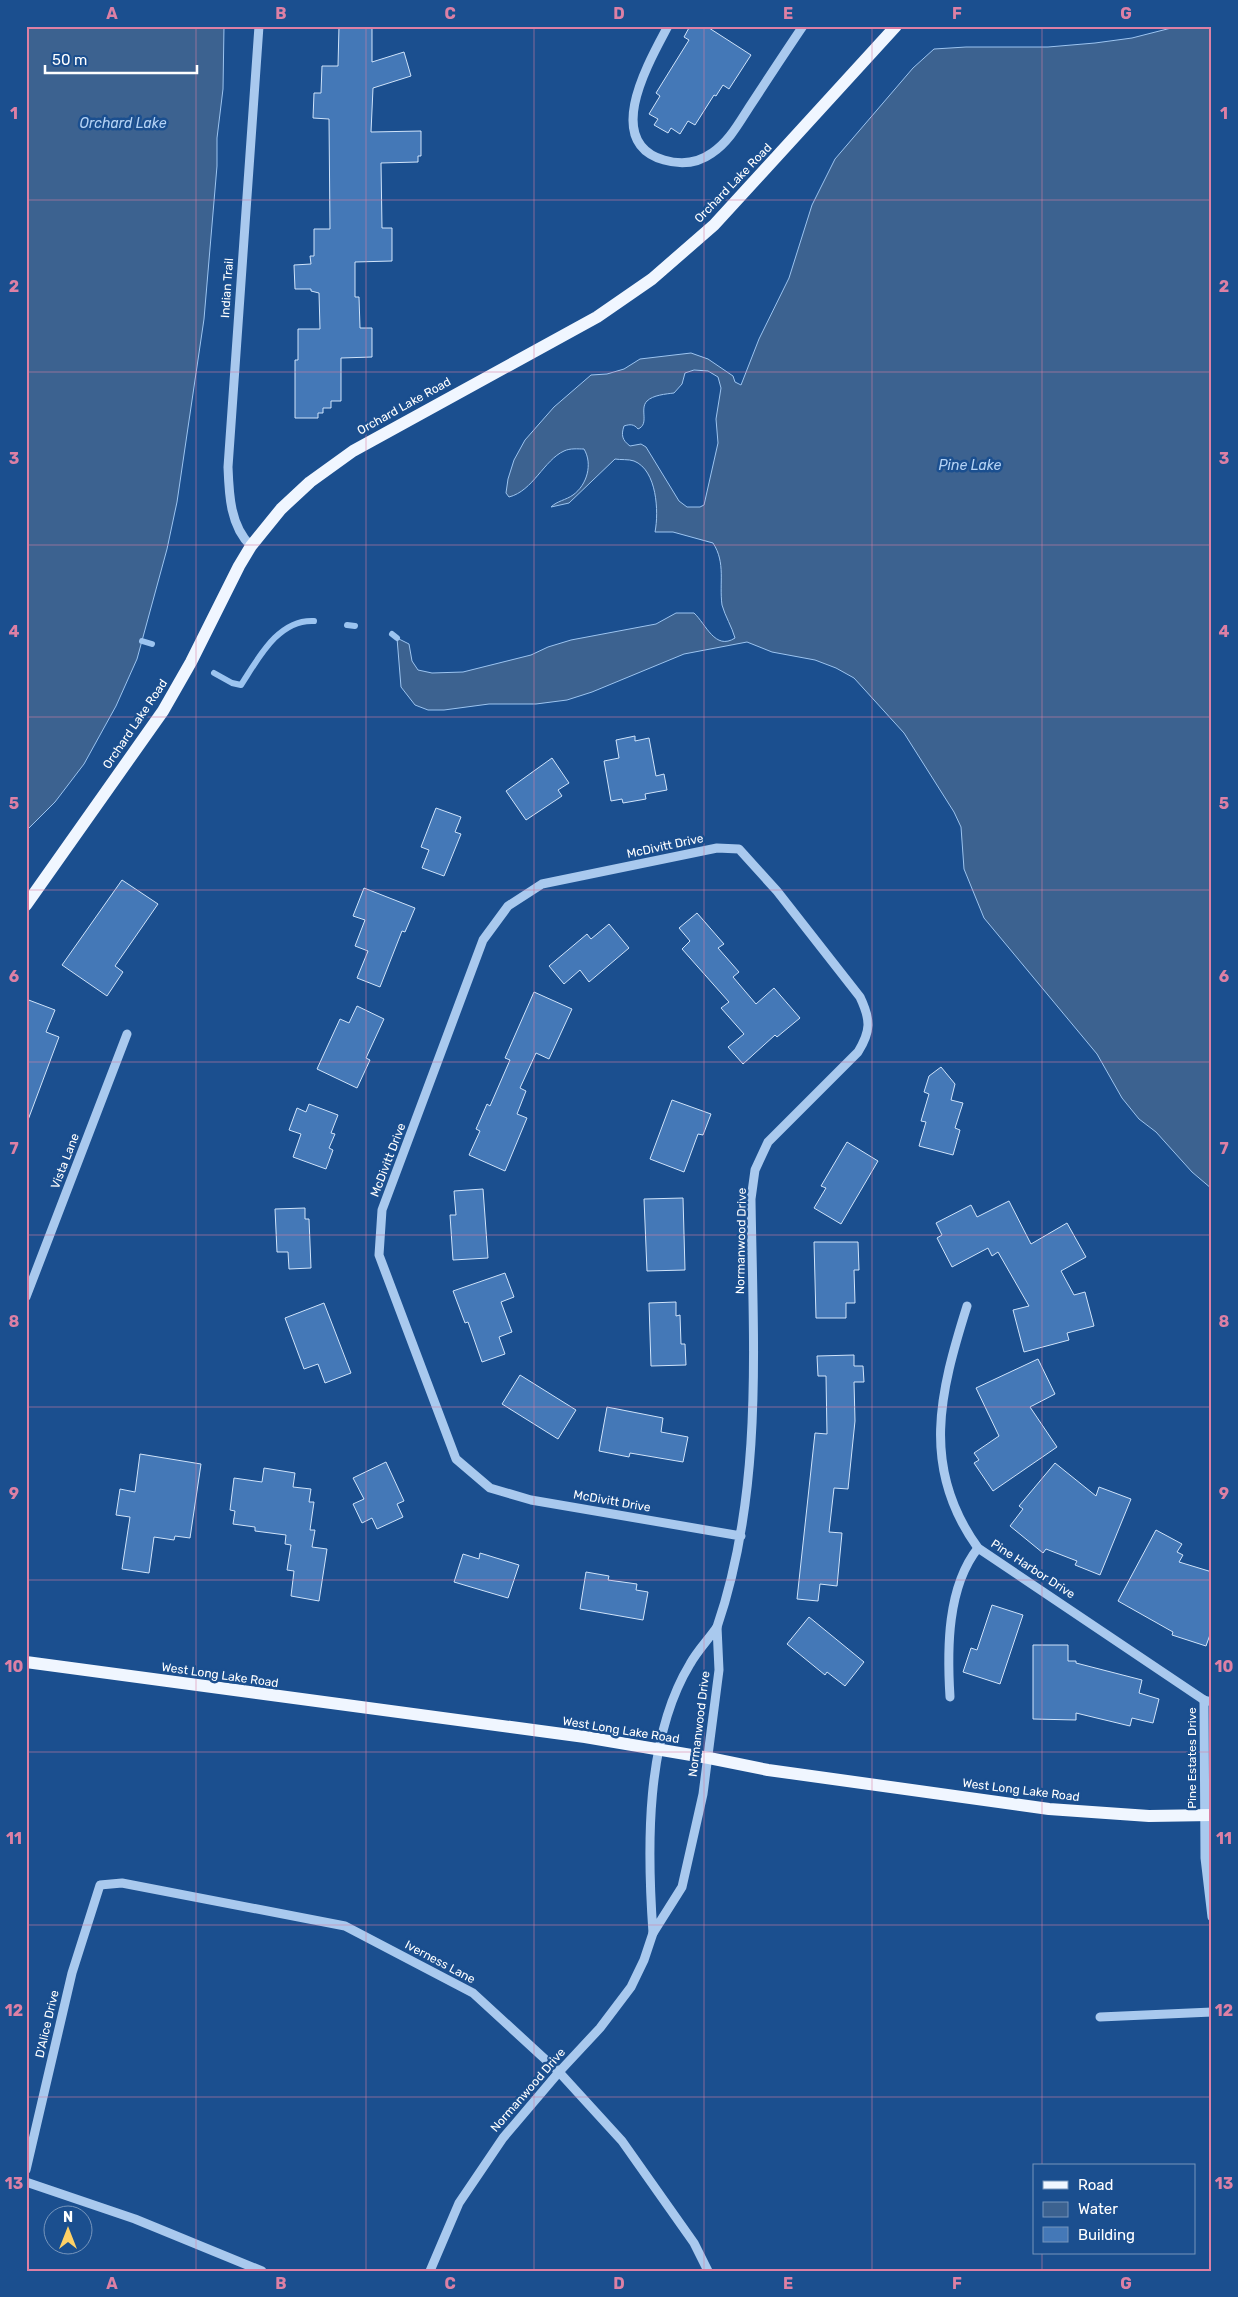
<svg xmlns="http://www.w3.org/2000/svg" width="1238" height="2297" viewBox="0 0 1238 2297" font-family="Rubik,sans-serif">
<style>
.water{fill:#3c6290;stroke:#9cc4f0;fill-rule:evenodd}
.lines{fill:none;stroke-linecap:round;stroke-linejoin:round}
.stream{stroke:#9cc4f0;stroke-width:6}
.building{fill:#4478b7;stroke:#cfe3fa}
.minor{stroke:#a9c9ee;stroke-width:9}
.major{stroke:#f0f6ff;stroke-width:12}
.grid{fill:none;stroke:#dd80a5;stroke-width:1;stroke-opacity:0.55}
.labels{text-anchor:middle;stroke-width:5;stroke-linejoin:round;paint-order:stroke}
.street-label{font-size:12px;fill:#fff;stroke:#1b4f8f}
.water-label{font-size:14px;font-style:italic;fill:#b5d3f5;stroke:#1b4f8f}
.neatline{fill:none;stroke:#dd80a5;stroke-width:2}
.grid-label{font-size:16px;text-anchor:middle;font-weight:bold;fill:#dd80a5}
</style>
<rect width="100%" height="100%" fill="#1b4f8f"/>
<g class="water">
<polygon points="26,26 224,26 223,89 217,138 217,166 204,319 177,502 167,549 137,659 116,706 84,764 55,802 26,831"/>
<path d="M1179,26H1212V1189L1192,1172L1156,1132L1139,1119L1122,1098L1097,1054L984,918L964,869L961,827L954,812L904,733L854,678L836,668L815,660L772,652L747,642L684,654L592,692L567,700L536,704H489L444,710H428L415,705L401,687L397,638L409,644L412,661L418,670L432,673L463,672L531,655L548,647L571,640L656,624L676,613H694C706,624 715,651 735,638C732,627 725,616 722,605C719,583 726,563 713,543L673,532H655C659,512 657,470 634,461C629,459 620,460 615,459L569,503L551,507C557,501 566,500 573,495C587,485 593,464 584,449C578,449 570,448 564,451C544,460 533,491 509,497L506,493L508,479L514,460L525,440L554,407L591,375L607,374L624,369L640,359L691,353L708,359L733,376L735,382L741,385L759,339L789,278L812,205L835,159L913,68L934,49L966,47H1048L1095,43L1132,38ZM694,370L708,371L718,377L721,388L716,419L718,443L704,505L700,507H687L679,501L646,447L641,444L630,446C622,440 621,435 624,426C630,424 634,424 638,429C650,424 639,409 647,401C653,395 666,394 674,393L682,384L685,373Z"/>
</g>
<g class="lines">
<g class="stream">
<polyline points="347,625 355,626"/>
<polyline points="392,634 397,638"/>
<polyline points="142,641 152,644"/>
<path d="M214,673L232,683L241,685C258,659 278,619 314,621"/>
</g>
</g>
<g class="building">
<polygon points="339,26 372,26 372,62 404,52 411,76 373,88 371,132 421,131 421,156 418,156 418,162 381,163 382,228 392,228 392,261 355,262 355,297 359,297 360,328 372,328 372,357 341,358 341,401 331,401 331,408 323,408 323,413 318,413 318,418 295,418 295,360 298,360 298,329 320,329 319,293 311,291 311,289 295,289 294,265 311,264 310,256 314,256 314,229 330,229 329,119 313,118 314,93 321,93 322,66 338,66"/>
<polygon points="690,26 706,26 751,55 729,89 723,85 716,96 714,95 695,125 688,121 680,134 671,128 668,133 654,125 658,119 649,114 660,96 656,93 689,40 684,37"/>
<polygon points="635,736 635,741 649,738 656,776 664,774 667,790 645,794 646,799 623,803 622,799 611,801 604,761 619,758 616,740"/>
<polygon points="552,758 569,783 558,790 562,796 526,820 506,791"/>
<polygon points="436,808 461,817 455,832 461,834 444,876 422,868 429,850 421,847"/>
<polygon points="122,880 158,904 115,966 123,972 107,996 62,965"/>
<polygon points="364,888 415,908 405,932 402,931 380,987 357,978 368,951 355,946 365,920 353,916"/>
<polygon points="697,913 724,944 718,948 739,972 733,977 756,1004 774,988 800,1018 777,1037 775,1035 743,1064 728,1047 744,1034 721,1008 729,1002 682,949 690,941 679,928"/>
<polygon points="609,924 629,948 589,982 580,970 564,984 549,966 587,934 591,939"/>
<polygon points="534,992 572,1009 549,1059 536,1053 520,1088 526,1091 517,1114 527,1118 505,1171 469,1155 480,1131 476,1129 487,1104 490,1106 510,1060 505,1058"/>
<polygon points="26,999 55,1010 46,1032 59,1037 28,1120 26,1119"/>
<polygon points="357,1006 384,1019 366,1058 370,1060 357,1088 317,1069 340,1019 349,1023"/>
<polygon points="941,1067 955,1084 951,1100 963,1103 955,1128 960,1130 953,1155 919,1146 926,1122 921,1121 929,1094 924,1092 929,1076"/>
<polygon points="672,1100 711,1114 703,1135 698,1134 684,1172 650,1159"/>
<polygon points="309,1104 338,1115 331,1133 335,1134 329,1148 333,1150 326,1169 293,1157 301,1134 289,1130 297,1108 306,1112"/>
<polygon points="847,1142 878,1161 841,1224 814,1208 826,1188 821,1186"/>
<polygon points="483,1189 488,1258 453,1260 450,1215 456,1215 454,1191"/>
<polygon points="683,1198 685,1270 647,1271 644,1199"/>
<polygon points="1009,1201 1031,1244 1067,1223 1086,1257 1061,1271 1074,1295 1085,1292 1094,1326 1067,1333 1069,1340 1024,1352 1013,1310 1029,1306 998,1252 992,1256 988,1248 952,1267 937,1238 942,1235 936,1223 971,1205 977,1217"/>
<polygon points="305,1208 305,1219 309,1219 311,1268 289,1269 288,1252 277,1252 275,1209"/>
<polygon points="814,1242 858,1242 859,1270 854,1270 855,1303 846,1303 846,1318 816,1318"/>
<polygon points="505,1273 514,1297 501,1302 512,1332 499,1337 505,1354 482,1362 468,1322 465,1323 453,1291"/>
<polygon points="676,1302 676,1316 680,1315 681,1344 685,1344 686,1365 651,1366 649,1303"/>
<polygon points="324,1303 351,1373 325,1383 318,1364 304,1369 285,1318"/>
<polygon points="854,1355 854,1366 863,1366 864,1382 854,1382 855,1421 848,1489 834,1488 829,1532 842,1533 837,1586 820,1584 818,1601 797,1599 815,1433 827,1434 826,1376 818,1376 817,1356"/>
<polygon points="1038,1359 1055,1394 1030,1407 1057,1447 993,1491 974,1463 979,1460 974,1453 999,1436 976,1388"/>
<polygon points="520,1375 576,1410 558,1439 502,1404"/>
<polygon points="607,1407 663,1418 661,1432 688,1437 683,1462 630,1453 629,1457 599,1451"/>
<polygon points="140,1454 201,1464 190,1538 175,1536 174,1540 154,1537 149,1573 122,1569 130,1517 116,1515 120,1489 135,1492"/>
<polygon points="386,1462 404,1501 397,1504 403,1517 377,1529 372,1518 362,1523 353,1504 364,1499 353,1478"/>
<polygon points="1055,1463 1096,1496 1099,1487 1131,1499 1100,1575 1075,1565 1077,1561 1046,1549 1043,1553 1010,1526 1023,1509 1019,1506"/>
<polygon points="264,1468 295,1473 293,1487 311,1489 309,1502 314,1502 310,1530 315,1530 312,1547 327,1549 319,1601 291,1596 294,1571 287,1570 291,1545 285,1544 286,1535 255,1531 255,1527 233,1524 235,1511 230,1510 234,1478 262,1482"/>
<polygon points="1156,1530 1182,1544 1177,1552 1183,1555 1179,1562 1212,1572 1212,1629 1206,1646 1172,1635 1173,1632 1118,1601"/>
<polygon points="480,1553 519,1565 508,1598 454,1582 463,1554 479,1559"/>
<polygon points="586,1572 609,1576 608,1580 637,1584 636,1590 648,1592 643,1620 580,1609"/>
<polygon points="992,1605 1023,1615 1000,1684 963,1672 971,1648 977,1650"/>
<polygon points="809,1617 864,1662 845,1686 827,1672 825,1675 787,1644"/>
<polygon points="1033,1645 1068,1645 1068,1661 1076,1661 1076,1663 1142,1680 1139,1693 1159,1699 1153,1723 1132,1718 1130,1726 1076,1713 1076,1720 1033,1719"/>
</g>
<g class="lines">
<g class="minor">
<path d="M668,26C649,62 602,142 664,160C681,165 698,163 712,153C730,141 740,121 752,103C769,77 786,51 803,26"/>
<path d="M251,546C230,526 229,494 228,467L259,26"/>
<polyline points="26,1297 127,1034"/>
<path d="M967,1306C940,1392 920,1468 978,1548L1204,1700L1212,1702"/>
<path d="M717,1627C764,1490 753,1342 751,1199L755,1170L768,1142L858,1052C871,1031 871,1020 860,997L777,891L739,849L717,848L542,884L508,906L483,940L382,1210L379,1255L456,1459L490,1488L531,1500L741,1536"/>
<path d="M717,1627L719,1670L703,1794L682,1887L653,1933C647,1849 645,1738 690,1664C697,1651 708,1640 717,1627Z"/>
<path d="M950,1697C947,1649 947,1587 978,1548"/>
<polyline points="1204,1700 1205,1858 1212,1917"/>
<polyline points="1100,2017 1212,2012"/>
<polyline points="26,2170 72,1973 100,1885 122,1883 345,1926 473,1993 559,2072 622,2141 694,2243 708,2271"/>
<polyline points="26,2182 135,2219 262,2271"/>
<polyline points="430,2271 459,2203 503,2138 559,2072 600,2028 631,1987 644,1960 653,1933"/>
</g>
<g class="major">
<polyline points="26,905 163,711 191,662 239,566 251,546 281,509 310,482 353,451 597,317 652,279 714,225 896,26"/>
<polyline points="26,1662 585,1737 709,1758 768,1770 1049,1809 1149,1816 1212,1815"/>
</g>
</g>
<path class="grid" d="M196,26V2271M366,26V2271M534,26V2271M704,26V2271M872,26V2271M1042,26V2166M26,200H1212M26,372H1212M26,545H1212M26,717H1212M26,890H1212M26,1062H1212M26,1235H1212M26,1407H1212M26,1580H1212M26,1752H1212M26,1925H1212M26,2097H1212M1042,2253V2271"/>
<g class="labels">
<g class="street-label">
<text transform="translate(733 183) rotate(-46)" y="4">Orchard Lake Road</text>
<text transform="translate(227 288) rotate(-86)" y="4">Indian Trail</text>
<text transform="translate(404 406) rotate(-29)" y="4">Orchard Lake Road</text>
<text transform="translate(135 724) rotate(-56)" y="4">Orchard Lake Road</text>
<text transform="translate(665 846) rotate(-12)" y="4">McDivitt Drive</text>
<text transform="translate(388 1160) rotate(-69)" y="4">McDivitt Drive</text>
<text transform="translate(65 1161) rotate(-69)" y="4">Vista Lane</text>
<text transform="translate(741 1241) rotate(-89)" y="4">Normanwood Drive</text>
<text transform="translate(612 1501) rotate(10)" y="4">McDivitt Drive</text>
<text transform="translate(1033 1569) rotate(33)" y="4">Pine Harbor Drive</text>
<text transform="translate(220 1675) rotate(8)" y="4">West Long Lake Road</text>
<text transform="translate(699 1724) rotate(-83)" y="4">Normanwood Drive</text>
<text transform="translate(621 1730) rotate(9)" y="4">West Long Lake Road</text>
<text transform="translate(1192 1758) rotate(-90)" y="4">Pine Estates Drive</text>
<text transform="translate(1021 1790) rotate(7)" y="4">West Long Lake Road</text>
<text transform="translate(440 1962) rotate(28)" y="4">Iverness Lane</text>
<text transform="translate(47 2024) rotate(-77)" y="4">D'Alice Drive</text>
<text transform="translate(528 2090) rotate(-49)" y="4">Normanwood Drive</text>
</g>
<g class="water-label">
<text x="123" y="128">Orchard Lake</text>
<text x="970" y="470">Pine Lake</text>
</g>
</g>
<rect width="1238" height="2297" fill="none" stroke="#1b4f8f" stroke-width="55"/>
<rect x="1033" y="2164" width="162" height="90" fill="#1b4f8f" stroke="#7695bc"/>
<rect x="1043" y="2181" width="25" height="8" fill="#f0f6ff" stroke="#7695bc"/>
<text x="1078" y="2190" font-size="15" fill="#ffffff">Road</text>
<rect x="1043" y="2202" width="25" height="15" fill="#3c6290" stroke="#7695bc"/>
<text x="1078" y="2214" font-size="15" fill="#ffffff">Water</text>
<rect x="1043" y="2227" width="25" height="15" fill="#4478b7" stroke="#7695bc"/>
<text x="1078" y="2240" font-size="15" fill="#ffffff">Building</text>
<g transform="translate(68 2230)"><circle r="24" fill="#1b4f8f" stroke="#7695bc"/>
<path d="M0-4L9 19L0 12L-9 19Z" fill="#ffd166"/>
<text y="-8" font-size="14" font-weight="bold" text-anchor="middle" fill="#ffffff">N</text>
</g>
<path d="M45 65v8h152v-8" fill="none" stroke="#ffffff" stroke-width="2.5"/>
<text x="52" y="65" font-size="15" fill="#ffffff" stroke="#1b4f8f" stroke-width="4" paint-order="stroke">50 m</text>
<rect x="28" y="28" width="1182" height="2242" class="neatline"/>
<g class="grid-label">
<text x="112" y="19">A</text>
<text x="281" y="19">B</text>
<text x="450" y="19">C</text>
<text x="619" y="19">D</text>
<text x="788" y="19">E</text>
<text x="957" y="19">F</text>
<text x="1126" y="19">G</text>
<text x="14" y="119">1</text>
<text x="1224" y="119">1</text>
<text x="14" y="292">2</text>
<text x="1224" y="292">2</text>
<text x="14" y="464">3</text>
<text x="1224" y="464">3</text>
<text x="14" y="637">4</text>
<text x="1224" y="637">4</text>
<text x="14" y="809">5</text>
<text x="1224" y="809">5</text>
<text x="14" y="982">6</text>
<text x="1224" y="982">6</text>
<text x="14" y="1154">7</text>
<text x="1224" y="1154">7</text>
<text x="14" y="1327">8</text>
<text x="1224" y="1327">8</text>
<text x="14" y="1499">9</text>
<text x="1224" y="1499">9</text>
<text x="14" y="1672">10</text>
<text x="1224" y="1672">10</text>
<text x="14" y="1844">11</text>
<text x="1224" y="1844">11</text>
<text x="14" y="2016">12</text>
<text x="1224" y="2016">12</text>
<text x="14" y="2189">13</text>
<text x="1224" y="2189">13</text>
<text x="112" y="2289">A</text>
<text x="281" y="2289">B</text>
<text x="450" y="2289">C</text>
<text x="619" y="2289">D</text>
<text x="788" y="2289">E</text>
<text x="957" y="2289">F</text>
<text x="1126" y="2289">G</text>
</g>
</svg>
